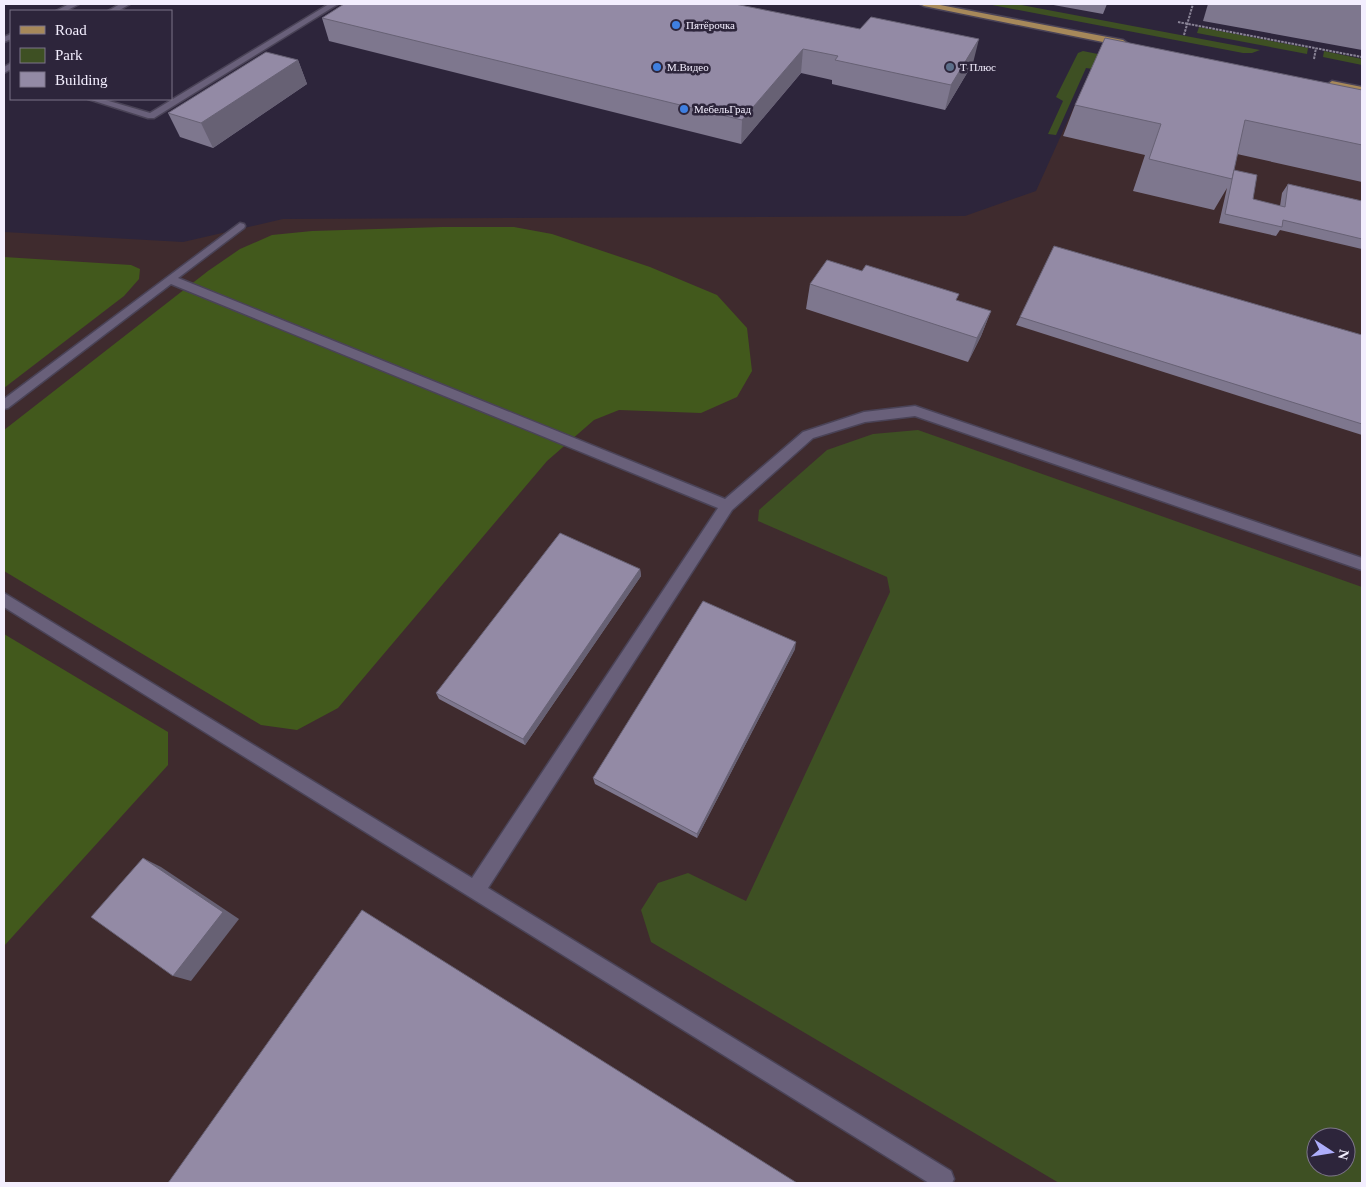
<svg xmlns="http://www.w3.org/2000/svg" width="1366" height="1187" viewBox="0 0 1366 1187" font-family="Georgia,serif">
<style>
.industrial{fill:#3f2b2e;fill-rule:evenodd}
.green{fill:#3e5023;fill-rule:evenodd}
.forest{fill:#42591c}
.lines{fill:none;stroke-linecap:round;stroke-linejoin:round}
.lane-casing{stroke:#4a4357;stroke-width:3}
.primary-casing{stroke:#4a4357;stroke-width:3}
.path{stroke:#898396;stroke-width:2;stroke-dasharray:2.5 1;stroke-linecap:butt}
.lane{fill:#69607a;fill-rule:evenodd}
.primary{fill:#a6885a;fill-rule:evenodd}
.wall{fill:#7e778e}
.shaded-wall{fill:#676174}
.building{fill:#938aa5;stroke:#676174}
.shop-dot{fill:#3f7fe0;stroke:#2d253b;stroke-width:2}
.service-dot{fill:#5c6f8a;stroke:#2d253b;stroke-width:2}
.labels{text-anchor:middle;stroke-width:5;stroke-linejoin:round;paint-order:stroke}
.far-poi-label{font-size:11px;fill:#f3eefe;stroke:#2d253b;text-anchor:start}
</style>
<rect width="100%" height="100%" fill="#2d253b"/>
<path class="industrial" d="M1100,49L1362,102V1183H4V232L183,242L283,219L965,216L1036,191ZM1316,1137H1346V1167H1316Z"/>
<g class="green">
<polygon points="987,4 1016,4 1260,50 1252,53 1243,53"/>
<polygon points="1199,27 1308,48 1307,54 1197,33"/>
<polygon points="1083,51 1362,108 1086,68 1056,135 1048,134 1063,101 1056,97 1078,53"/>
<polygon points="1324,51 1362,59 1362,65 1323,57"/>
<path d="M918,430L1362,587V1183H1059L651,942L641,910L658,883L688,873L746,901L890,592L887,577L758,521L759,510L827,450L873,434ZM1316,1137H1346V1167H1316Z"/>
</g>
<g class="forest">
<polygon points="442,227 514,227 552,234 650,267 717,295 747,328 752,371 737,397 701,413 619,410 594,420 547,461 338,708 297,730 261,725 4,571 4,430 208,271 240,249 272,235 312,231"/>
<polygon points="4,257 131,265 140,269 139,279 124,296 4,388"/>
<polygon points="4,634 168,732 168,765 4,946"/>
</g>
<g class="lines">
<g class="lane-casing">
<g id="lane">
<polygon points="69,4 79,4 66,11 56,11"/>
<polygon points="120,4 130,4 118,11 108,11"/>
<polygon points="329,4 338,4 154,118 148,118 88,99 102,99 150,113"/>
<polygon points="11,34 11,39 4,42 4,37"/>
<polygon points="11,63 11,69 4,73 4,67"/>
<polygon points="240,223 244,224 245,226 244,228 178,278 725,499 803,432 864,412 915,406 1362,558 1362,570 915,416 865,422 813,438 732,510 488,888 951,1171 954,1179 952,1183 929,1183 4,607 4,593 472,878 718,508 171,284 8,408 4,409 4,399"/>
</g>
</g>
<g class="primary-casing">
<g id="primary">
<polygon points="920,4 935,4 1123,40 1127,43 1123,46 924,6"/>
<polygon points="1332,81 1362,87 1362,93 1329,86 1328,84"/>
</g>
</g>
<g class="path">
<polyline points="1178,22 1362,57"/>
<polyline points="1184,35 1193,4"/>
<polyline points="1314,59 1316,48"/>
</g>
<use href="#lane" class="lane"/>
<use href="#primary" class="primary"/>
</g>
<g class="wall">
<polygon points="344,4 973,63 945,110 832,84 832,80 801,73 741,144 329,41 322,18"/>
<polygon points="1048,4 1107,4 1103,14"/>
<polygon points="1208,4 1362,4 1362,50 1203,21"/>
<polygon points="298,60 307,84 213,148 180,137 168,113"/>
<polygon points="1362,90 1362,182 1237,154 1234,170 1253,199 1280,206 1282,193 1288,184 1362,201 1362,249 1280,230 1276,236 1219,223 1227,188 1214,210 1133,191 1145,155 1063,136 1075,105"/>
<polygon points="810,284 957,301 991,311 981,336 968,362 806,309"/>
<polygon points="1020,317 1362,335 1362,435 1016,325"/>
<polygon points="640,569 641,576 525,745 439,699 436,693"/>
<polygon points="795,649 697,838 595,784 593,778"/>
</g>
<g class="shaded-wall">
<polygon points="979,39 973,63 945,110 951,85"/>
<polygon points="803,49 801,73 741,144 742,120"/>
<polygon points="298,60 307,84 213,148 201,123"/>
<polygon points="991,311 981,336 968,362 977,338"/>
<polygon points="640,569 641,576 525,745 523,739"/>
<polygon points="796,642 795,649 697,838 697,834"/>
<polygon points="143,858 161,867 239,919 191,981 173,976"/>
</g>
<g class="building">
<polygon points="344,4 735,4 860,29 871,17 979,39 951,85 835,60 838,56 803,49 742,120 322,18"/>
<polygon points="1105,38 1362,90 1362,145 1245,120 1232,179 1149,159 1161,124 1075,105"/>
<polygon points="266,52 298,60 201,123 168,113"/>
<polygon points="1234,170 1257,175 1253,199 1285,207 1288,184 1362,201 1362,239 1283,220 1282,227 1225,214"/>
<polygon points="1054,246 1362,335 1362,424 1020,317"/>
<polygon points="827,260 862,271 866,265 959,294 956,300 991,311 977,338 810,284"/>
<polygon points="560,533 640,569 523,739 436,693"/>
<polygon points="703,601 796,642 697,834 593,778"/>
<polygon points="143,858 223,912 173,976 91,917"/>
<polygon points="362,910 797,1183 168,1183"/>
</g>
<g class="shop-dot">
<circle cx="676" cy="25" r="5"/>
<circle cx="657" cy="67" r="5"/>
<circle cx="684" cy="109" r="5"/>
</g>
<circle class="service-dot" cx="950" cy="67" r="5"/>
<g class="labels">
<g class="far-poi-label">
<text x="686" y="29">Пятёрочка</text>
<text x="667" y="71">М.Видео</text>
<text x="960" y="71">Т Плюс</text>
<text x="694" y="113">МебельГрад</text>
</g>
</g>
<rect width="1366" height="1187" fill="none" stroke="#f3eefe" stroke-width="10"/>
<rect x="10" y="10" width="162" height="90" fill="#2d253b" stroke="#7c7589"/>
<rect x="20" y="26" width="25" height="8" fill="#a6885a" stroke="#7c7589"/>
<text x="55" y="35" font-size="15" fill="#f3eefe">Road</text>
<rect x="20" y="48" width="25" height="15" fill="#3e5023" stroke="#7c7589"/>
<text x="55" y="60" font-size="15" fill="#f3eefe">Park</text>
<rect x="20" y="72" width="25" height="15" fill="#938aa5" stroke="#7c7589"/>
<text x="55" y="85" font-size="15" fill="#f3eefe">Building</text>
<g transform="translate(1331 1152) rotate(102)"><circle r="24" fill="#2d253b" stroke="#7c7589"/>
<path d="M0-4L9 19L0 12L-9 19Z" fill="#aeaefb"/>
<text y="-8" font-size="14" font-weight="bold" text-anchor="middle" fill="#f3eefe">N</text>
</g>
</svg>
